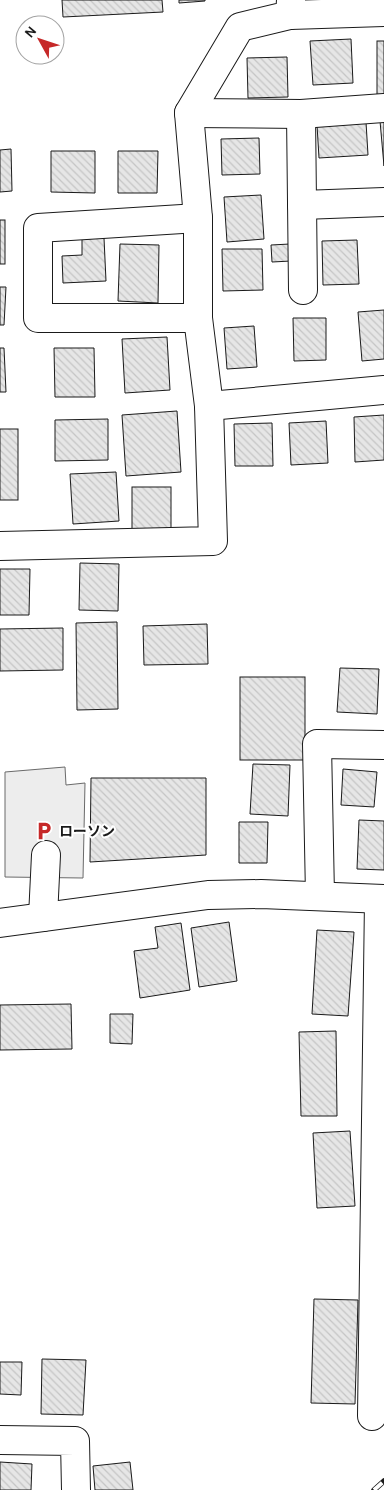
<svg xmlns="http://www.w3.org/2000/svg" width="384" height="1490" viewBox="0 0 384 1490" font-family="Karla,'Noto Sans JP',sans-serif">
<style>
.parking{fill:#ededed;stroke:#6a6a6a}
.building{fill:url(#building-back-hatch);stroke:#1a1a1a}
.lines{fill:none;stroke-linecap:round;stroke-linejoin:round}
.minor-casing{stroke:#1a1a1a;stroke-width:30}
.minor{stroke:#fff;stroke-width:28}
.rail-casing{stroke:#1a1a1a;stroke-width:5.5}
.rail{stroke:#fff;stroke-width:4;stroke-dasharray:11;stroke-linecap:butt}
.labels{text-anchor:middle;stroke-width:4;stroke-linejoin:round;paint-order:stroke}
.poi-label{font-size:14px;font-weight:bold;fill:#1a1a1a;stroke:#fff;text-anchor:start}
</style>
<defs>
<pattern id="building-back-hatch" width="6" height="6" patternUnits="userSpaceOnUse" patternTransform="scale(1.25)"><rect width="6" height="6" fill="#e6e6e6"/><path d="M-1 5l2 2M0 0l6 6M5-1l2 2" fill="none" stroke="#c5c5c5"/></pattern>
</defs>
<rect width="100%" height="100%" fill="#fff"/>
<polygon class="parking" points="65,767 66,785 85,783 83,878 5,877 5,772"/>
<g class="building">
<polygon points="62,0 162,0 163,12 63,17"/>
<polygon points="179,0 205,0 205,1 179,3"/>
<polygon points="351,39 353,83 313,85 310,41"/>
<rect x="377" y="41" width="7" height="60"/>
<polygon points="287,57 288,97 248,98 247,58"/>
<polygon points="384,120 384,166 380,121"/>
<polygon points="366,122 368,155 319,158 317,125"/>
<polygon points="259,138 260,174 222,175 221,139"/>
<polygon points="11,149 12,191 0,192 0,150"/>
<polygon points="51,151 95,151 95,193 51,192"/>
<polygon points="118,151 158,151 157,193 118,193"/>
<polygon points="261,195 264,239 227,242 224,197"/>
<rect x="0" y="220" width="5" height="44"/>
<polygon points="104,238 106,281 63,283 62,256 82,255 82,239"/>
<polygon points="357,240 359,284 323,285 322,241"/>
<polygon points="120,244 159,245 158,303 118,301"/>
<polygon points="290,244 291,261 272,262 271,245"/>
<polygon points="222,249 262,249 263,290 223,291"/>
<polygon points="0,287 6,287 4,325 0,325"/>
<polygon points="384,310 384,359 362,361 358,312"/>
<polygon points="293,318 326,318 326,360 294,361"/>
<polygon points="254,326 257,367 227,369 224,328"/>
<polygon points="167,337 170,390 125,393 122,339"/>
<polygon points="0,348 4,348 6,392 0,392"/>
<polygon points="54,348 94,348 95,397 55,397"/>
<polygon points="177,411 181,472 126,476 122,415"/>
<polygon points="384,415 384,460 355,462 354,417"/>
<polygon points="108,419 108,460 55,461 55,420"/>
<polygon points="326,421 328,463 291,465 289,423"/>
<polygon points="272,423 273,466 235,466 234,424"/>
<rect x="0" y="429" width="18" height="71"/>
<polygon points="116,472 119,521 73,524 70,474"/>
<rect x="132" y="487" width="39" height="43"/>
<polygon points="80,563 119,564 118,611 79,610"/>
<polygon points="0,569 30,569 29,615 0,615"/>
<polygon points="117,622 118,709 77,710 76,623"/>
<polygon points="207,624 208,664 144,665 143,626"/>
<polygon points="63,628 63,670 0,671 0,629"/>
<polygon points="340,668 379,669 377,714 337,712"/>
<rect x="240" y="677" width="65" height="83"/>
<polygon points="253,764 290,765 288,816 250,814"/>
<polygon points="343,769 377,772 374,807 341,805"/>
<polygon points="91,778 206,778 206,855 90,862"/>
<polygon points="359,820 384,821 384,870 357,869"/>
<polygon points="239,822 268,822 267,863 239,863"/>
<polygon points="229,922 237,981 199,987 191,928"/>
<polygon points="181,923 190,990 140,998 134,951 158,948 155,927"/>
<polygon points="317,930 354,932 348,1016 312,1014"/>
<polygon points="71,1004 72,1049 0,1050 0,1005"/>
<polygon points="110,1014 133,1014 132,1044 110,1043"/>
<polygon points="336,1031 337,1116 301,1116 299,1032"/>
<polygon points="350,1131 355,1206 317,1208 313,1133"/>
<polygon points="314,1299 358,1300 355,1404 311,1403"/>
<polygon points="42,1359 86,1360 83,1415 41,1414"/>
<polygon points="0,1362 22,1362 21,1395 0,1394"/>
<polygon points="0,1462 32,1464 31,1490 0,1490"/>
<polygon points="130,1462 133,1490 95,1490 93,1466"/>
</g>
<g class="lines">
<g class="minor-casing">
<g id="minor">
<polyline points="290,15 384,12"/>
<polyline points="189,113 301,114 384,108"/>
<polyline points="301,114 303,290"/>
<polyline points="302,205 384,202"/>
<polyline points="198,218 38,228 38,318 198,318"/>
<polyline points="209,406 384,390"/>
<polyline points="0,546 213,541 209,406 198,318 198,218 189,113 240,27 290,15 291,0"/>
<polyline points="320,895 317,744 384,745"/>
<polyline points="43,917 46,855"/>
<polyline points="0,923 208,895 261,894 384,899"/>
<polyline points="372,1416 379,900"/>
<polyline points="0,1440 75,1441 76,1490"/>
</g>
</g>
<use href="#minor" class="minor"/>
<g class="rail-casing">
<polyline id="rail" points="374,1490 384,1481"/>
</g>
<use href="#rail" class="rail"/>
</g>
<defs>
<g id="parking-bare" transform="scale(1.5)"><path d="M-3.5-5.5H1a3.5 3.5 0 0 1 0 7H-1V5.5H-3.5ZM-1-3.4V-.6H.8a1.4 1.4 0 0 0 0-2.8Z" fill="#c62828" stroke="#fff" stroke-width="2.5" paint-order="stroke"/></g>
</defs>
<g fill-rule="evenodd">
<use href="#parking-bare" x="44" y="831"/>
</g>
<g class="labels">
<g class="poi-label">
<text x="59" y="836">ローソン</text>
</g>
</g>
<g transform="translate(40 40) rotate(310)"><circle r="24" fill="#ffffff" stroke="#a3a3a3"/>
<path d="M0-4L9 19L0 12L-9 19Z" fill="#c62828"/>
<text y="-8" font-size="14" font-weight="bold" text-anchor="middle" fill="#1a1a1a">N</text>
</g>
</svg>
